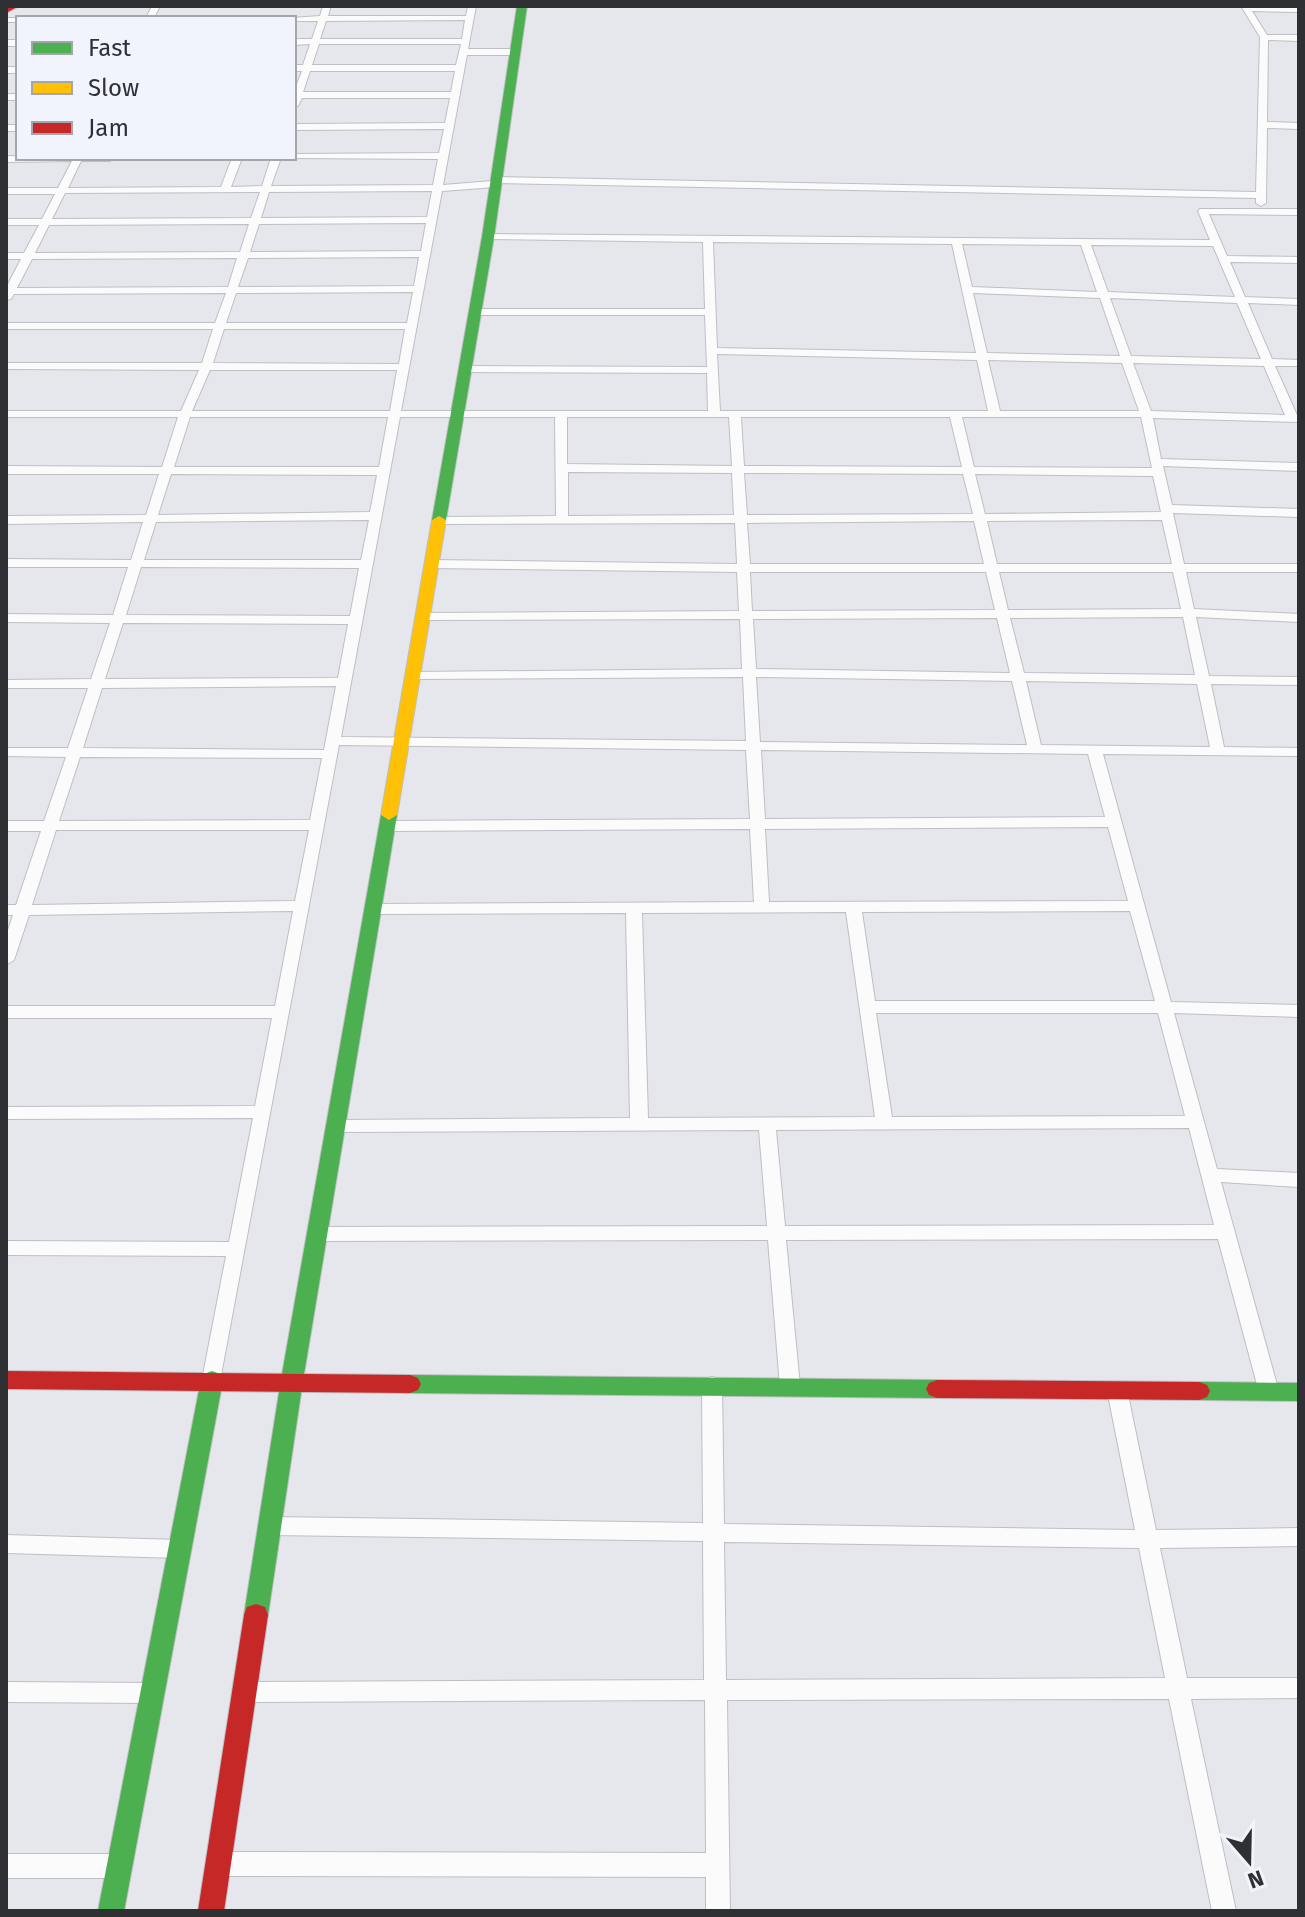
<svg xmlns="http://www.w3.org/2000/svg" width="1305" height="1917" viewBox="0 0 1305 1917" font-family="'Fira Sans',sans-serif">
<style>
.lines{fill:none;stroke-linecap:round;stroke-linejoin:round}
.street-casing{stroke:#bebfc3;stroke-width:2}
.fast-casing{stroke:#bebfc3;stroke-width:2}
.slow-casing{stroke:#bebfc3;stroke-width:2}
.jam-casing{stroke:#bebfc3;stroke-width:2}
.street{fill:#fbfbfc;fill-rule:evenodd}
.fast{fill:#4caf50;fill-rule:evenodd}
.slow{fill:#ffc107;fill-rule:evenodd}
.jam{fill:#c62828;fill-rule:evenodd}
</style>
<rect width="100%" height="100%" fill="#e6e7ec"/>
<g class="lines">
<g class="street-casing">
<g id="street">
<polygon points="152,6 160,6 154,18 146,18"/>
<path d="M323,6H331L328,16H466L468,6H476L468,49H515L519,52L515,55H467L443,185L492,181L496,177L1256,192L1260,37L1241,6L1299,8V12L1252,11L1267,35H1299V41L1268,40L1267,122L1299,123V129L1267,128L1266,203L1261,206L1256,203V198L499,183L495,187L442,191L401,411H708L707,373L465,372L459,369L465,366L707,367L705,315H475L470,312L475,309H705L703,242L484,239V235L488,234L1210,240L1198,211L1200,209H1299V215L1209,214L1227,256L1299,257V263L1230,262L1245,297L1299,299V305L1248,303L1272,359L1299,360V366H1275L1297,415L1299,416V422L1153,418L1161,459L1299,463V471L1163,466L1172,505L1299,509V517L1173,513L1184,564H1299V572H1186L1194,609L1299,614V622L1196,617L1209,676L1299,677V685L1211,684L1224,747L1299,748V756L1103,754L1171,1002L1299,1005V1017L1174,1013L1217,1169L1299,1173V1187L1221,1182L1279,1392L1276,1398L1269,1400L1262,1398L1259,1392L1218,1239L786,1240L800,1386L797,1392L790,1394L783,1392L780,1386L768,1240L317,1241L311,1239L308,1234L311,1229L317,1227L767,1226L759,1130L338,1132L332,1130L329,1126L332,1122L338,1120L630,1118L626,913L373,914L365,909L373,904L754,902L750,829L387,831L380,826L387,821L750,819L746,750L339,745L219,1386L212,1388L205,1386L202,1380L226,1256L6,1255V1241L229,1242L253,1118L6,1119V1107L255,1106L272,1018H6V1006H275L293,911L29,915L14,960L6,965V936L13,915H6V905H16L41,831H6V821H44L66,757L6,756V748H68L88,688H6V680L91,679L110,623L6,622V614L113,615L128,567H6V559L131,560L143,522L6,524V516L146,515L159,474H6V466L162,467L178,417H6V411H181L199,370L6,369V363H202L213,329H6V323H215L226,293L14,294L11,299L6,300V288L21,259H6V253H24L39,225H6V219H42L55,194H6V188H58L72,161L6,162V156L115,158L110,161H81L68,188L221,187L232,158H242L231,187L262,186L271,158H281L271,186L433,185L438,159L290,158H294V154L439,153L444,129L294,130V124L445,123L450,98H302L298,106H294V92L302,71H294V65H303L310,44L294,45V39H312L318,21H294V18H291L320,16ZM465,20L462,39H320L326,21ZM319,44H461L456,65H312ZM310,71H455L451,92H303ZM432,191L427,217L261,218L269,192ZM260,192L251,218L52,219L65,193ZM426,223L421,251L250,252L259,224ZM249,224L240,252L35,253L49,225ZM713,242L952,244L976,353L717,348ZM962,244L1081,245L1097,292L972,287ZM1091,245L1213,246L1235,297L1108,292ZM419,257L414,286L238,287L248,258ZM237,258L228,287L17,288L32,259ZM413,292L407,323H226L236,293ZM973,293L1100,298L1120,356L987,353ZM1110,298L1237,303L1261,359L1131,356ZM224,329H405L399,364L213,363ZM717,354L977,360L988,411H720ZM988,360L1122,363L1139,411H1000ZM1133,363L1264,366L1285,415L1151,411ZM210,370H397L390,411H192ZM190,417H388L379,467H174ZM400,417H555L556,516L439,517L435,518V524L735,523L737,564L432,560L426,564L432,568L737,572L739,611L423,613L418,614V620L740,619L742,669L412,672L407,673L405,676L407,679L743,677L746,741L341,737ZM567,417H729L732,466L567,464ZM741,417H950L962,467L744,466ZM962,417H1141L1152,468L974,467ZM568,472L732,473L734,515L568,516ZM744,473L963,474L973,514L747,515ZM171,474L377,475L370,512L158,515ZM975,474L1153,476L1161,512L985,514ZM369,520L361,560H144L156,522ZM1162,520L1172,564H997L987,521ZM974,521L984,564H750L747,523ZM141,567L359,568L350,616L126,615ZM750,572H986L995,610L752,611ZM999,572H1173L1181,609L1008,610ZM1183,617L1195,675L1024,673L1010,618ZM997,618L1010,673L756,669L753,619ZM123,623L348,624L338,678L105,679ZM756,677L1012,681L1027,745L760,742ZM1026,681L1197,684L1210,747L1041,745ZM336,686L324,750L83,748L102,688ZM761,750L1088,754L1105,817L765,819ZM80,757L322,758L310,820L59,821ZM1108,827L1128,901L769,902L765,829ZM56,830H309L295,901L32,905ZM1130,911L1155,1001H875L862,912ZM846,912L875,1117L648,1118L642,913ZM876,1013H1158L1185,1116L892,1117ZM1189,1128L1214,1225L785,1226L776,1130Z"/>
<polygon points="6,18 20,18 18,22 6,22"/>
<rect x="6" y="40" width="12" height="6"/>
<rect x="6" y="67" width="12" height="6"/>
<rect x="6" y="94" width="12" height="6"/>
<rect x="6" y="125" width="12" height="6"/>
<path d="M712,1377L719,1379L722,1385L724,1524L1135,1530L1107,1390L1110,1384L1117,1382L1124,1384L1127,1390L1156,1530L1299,1528V1546L1160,1548L1187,1678H1299V1698L1191,1699L1236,1911H1212L1169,1699L727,1700L730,1911H706V1877L218,1876L210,1872L206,1864L210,1856L218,1852L706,1853L705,1700L245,1702L237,1699L234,1692L237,1685L245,1682L704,1680L703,1541L270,1535L263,1532L260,1526L263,1520L270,1517L703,1523L702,1385L705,1379ZM724,1542L1139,1548L1165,1678L726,1680Z"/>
<polygon points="6,1535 180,1540 187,1543 190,1549 187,1555 180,1558 6,1553"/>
<polygon points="6,1682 152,1683 160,1686 163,1693 160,1700 152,1703 6,1702"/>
<polygon points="6,1854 120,1854 128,1858 132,1866 128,1874 120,1878 6,1878"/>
</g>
</g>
<g class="fast-casing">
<g id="fast">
<polygon points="517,6 527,6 494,237 446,520 439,524 432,520 482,237"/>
<polygon points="389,810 397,815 303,1380 268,1615 265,1623 256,1626 247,1623 244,1615 281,1380 381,815"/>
<polygon points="212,1371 220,1374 223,1380 124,1911 98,1911 201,1380 204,1374"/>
<polygon points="410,1375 937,1380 945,1383 948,1389 945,1395 937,1398 410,1393 402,1390 399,1384 402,1378"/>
<polygon points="1199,1382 1299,1383 1299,1401 1199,1400 1191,1397 1188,1391 1191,1385"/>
</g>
</g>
<g class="slow-casing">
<polygon id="slow" points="439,516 446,520 397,815 389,820 381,815 432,520"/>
</g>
<g class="jam-casing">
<g id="jam">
<polygon points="6,6 19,6 6,13"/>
<polygon points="6,1371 410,1375 418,1378 421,1384 418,1390 410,1393 6,1389"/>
<polygon points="937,1380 1199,1382 1207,1385 1210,1391 1207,1397 1199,1400 937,1398 929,1395 926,1389 929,1383"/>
<polygon points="256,1604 265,1607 268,1615 224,1911 198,1911 244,1615 247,1607"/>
</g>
</g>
<use href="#street" class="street"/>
<use href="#fast" class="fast"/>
<use href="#slow" class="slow"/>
<use href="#jam" class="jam"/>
</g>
<rect width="1305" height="1917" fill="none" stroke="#2f3033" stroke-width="16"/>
<rect x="16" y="16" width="280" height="144" fill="#f1f4fd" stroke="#a3a6ac" stroke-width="2"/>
<rect x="32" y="42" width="40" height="12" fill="#4caf50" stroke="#a3a6ac" stroke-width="2"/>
<text x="88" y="56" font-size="24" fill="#2f3033">Fast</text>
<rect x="32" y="82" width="40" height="12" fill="#ffc107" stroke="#a3a6ac" stroke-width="2"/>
<text x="88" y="96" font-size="24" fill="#2f3033">Slow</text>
<rect x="32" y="122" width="40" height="12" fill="#c62828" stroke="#a3a6ac" stroke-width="2"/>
<text x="88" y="136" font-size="24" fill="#2f3033">Jam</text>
<g transform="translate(1249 1861) rotate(160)" stroke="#f1f4fd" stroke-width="6" paint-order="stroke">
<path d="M0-6L14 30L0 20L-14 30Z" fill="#2f3033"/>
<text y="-12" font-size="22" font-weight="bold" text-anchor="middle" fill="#2f3033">N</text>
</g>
</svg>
